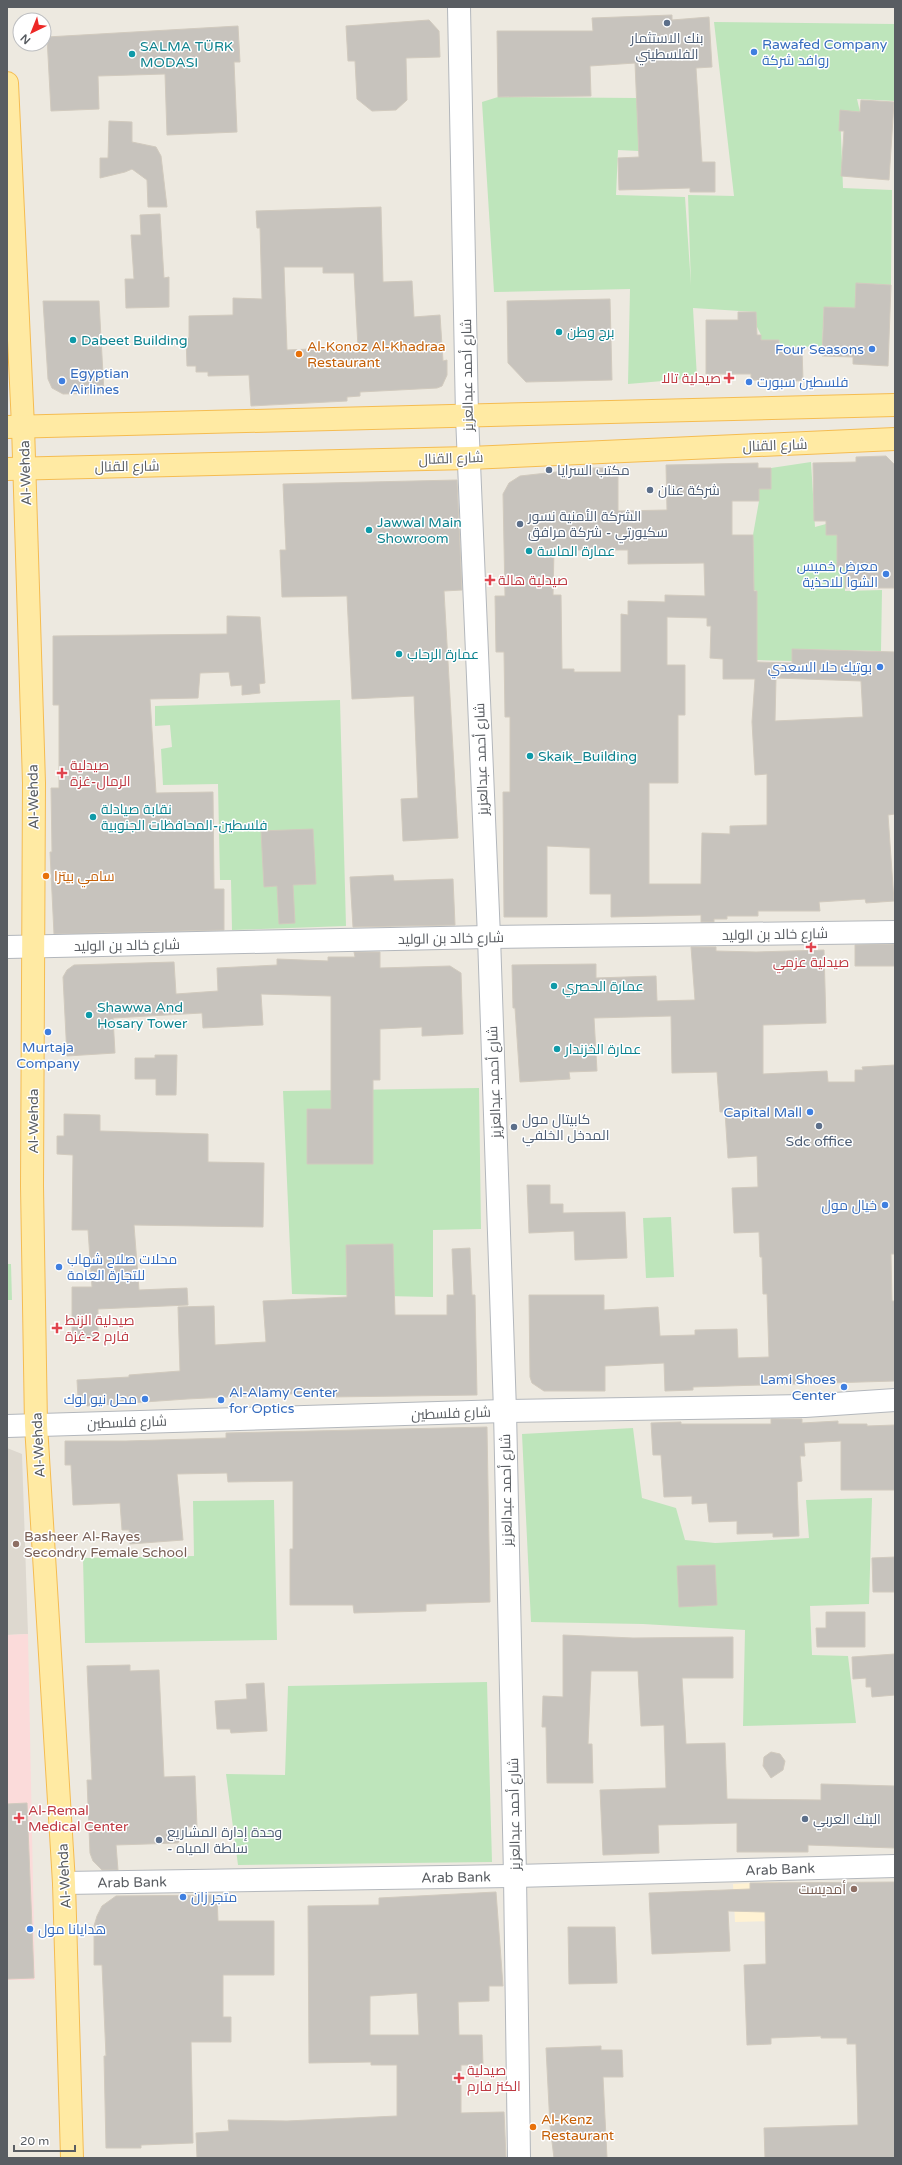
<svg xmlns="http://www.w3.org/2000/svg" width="902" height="2165" viewBox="0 0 902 2165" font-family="'Varela Round',Cairo,sans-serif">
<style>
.commercial{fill:#fff2d3}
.education{fill:#ddd8cf}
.medical{fill:#fbdbda}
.green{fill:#bee5bb}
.building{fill:#c7c3bd;stroke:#d1cabe;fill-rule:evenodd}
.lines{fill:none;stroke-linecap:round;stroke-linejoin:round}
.minor-casing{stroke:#b3b7bc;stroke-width:24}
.major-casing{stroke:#f5bc51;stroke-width:24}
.minor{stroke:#fff;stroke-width:22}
.major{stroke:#ffeaa3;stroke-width:22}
.service-dot{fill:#5c6f8a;stroke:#fff;stroke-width:1.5}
.shop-dot{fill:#3f7fe0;stroke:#fff;stroke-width:1.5}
.culture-dot{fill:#0f9aa8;stroke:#fff;stroke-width:1.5}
.food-dot{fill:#e8710a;stroke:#fff;stroke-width:1.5}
.health-dot{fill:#e0444e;stroke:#fff;stroke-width:1.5}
.education-dot{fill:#8d6e63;stroke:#fff;stroke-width:1.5}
.labels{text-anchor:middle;stroke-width:3;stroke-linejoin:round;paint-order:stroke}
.service-label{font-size:14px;fill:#4e5e75;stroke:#fff;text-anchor:start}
.shop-label{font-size:14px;fill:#366cbe;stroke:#fff;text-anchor:start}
.culture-label{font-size:14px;fill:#0d838f;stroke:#fff;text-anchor:start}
.food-label{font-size:14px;fill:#c56008;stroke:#fff;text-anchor:start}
.street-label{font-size:14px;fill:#595d62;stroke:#fff}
.health-label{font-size:14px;fill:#be3a42;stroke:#fff;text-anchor:start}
.education-label{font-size:14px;fill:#785e54;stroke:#fff;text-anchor:start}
</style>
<rect width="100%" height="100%" fill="#ede9e0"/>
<polygon class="commercial" points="778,1882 780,1921 735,1922 733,1884"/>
<polygon class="education" points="7,1448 22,1454 28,1634 7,1635"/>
<polygon class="medical" points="28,1634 35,1980 7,1980 7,1635"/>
<g class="green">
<polygon points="714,22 894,24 895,101 857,99 860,112 840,111 843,188 892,190 891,285 856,283 857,311 824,307 822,346 781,348 779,340 761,340 761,335 757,327 756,312 693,308 697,378 628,384 630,289 494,292 482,102 498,97 637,98 639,151 618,150 616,195 685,197 691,285 688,195 734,196"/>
<polygon points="811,462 815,527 826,524 837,535 837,567 845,567 845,591 882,590 881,651 792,649 792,661 757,660 757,591 754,590 753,535 759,501 759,489 771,489 771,468"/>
<polygon points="340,700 346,926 232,930 231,880 220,880 218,784 163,785 161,749 172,747 170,725 155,726 155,706"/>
<polygon points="479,1088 481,1229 433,1230 433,1297 292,1294 283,1091"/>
<polygon points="671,1217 674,1277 646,1278 643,1218"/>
<polygon points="7,1264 11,1264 12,1300 7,1300"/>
<polygon points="633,1428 642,1498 676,1508 685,1540 715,1543 809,1538 806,1500 872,1498 869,1604 810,1606 812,1655 848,1656 856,1723 743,1726 745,1630 643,1624 531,1622 522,1434"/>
<polygon points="274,1500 277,1640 85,1643 83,1558 194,1556 193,1501"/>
<polygon points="487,1682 492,1862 238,1865 226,1774 285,1775 288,1686"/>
</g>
<g class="building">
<polygon points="672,15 672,20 709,17 712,67 696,68 702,162 715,162 715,192 690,192 690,188 619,190 618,158 639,157 635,63 590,66 591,96 498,97 497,31 593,31 592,18"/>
<polygon points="429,20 439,31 440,57 406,58 407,100 396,110 372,111 357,99 355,61 348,61 346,26"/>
<polygon points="238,26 240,62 234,62 237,132 167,135 165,74 98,76 99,109 51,111 47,37"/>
<polygon points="861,100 894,102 889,180 841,176 844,131 839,131 840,110 860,112"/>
<polygon points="109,121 132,122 132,142 156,147 161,156 167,207 148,207 147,180 132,169 125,172 100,178 100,158 108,158"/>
<path d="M381,207L383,282L412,281L414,317L440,315L443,361L447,360V375L442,386L437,388L360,392V396L347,397V401L251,406L249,375L208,376V372H196V366H187L186,338H189V316L233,315V298L262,299L260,228H257L256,211ZM284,267H323V273H354L358,347L287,350Z"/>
<polygon points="160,214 164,278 169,277 169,307 126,308 125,279 134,279 131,235 141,235 140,215"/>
<polygon points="856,283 891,285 888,366 853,364 853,357 822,356 824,307 855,308"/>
<polygon points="610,299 612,380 526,382 508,363 507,301"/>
<polygon points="43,301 99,301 104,393 63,394 52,388 48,379"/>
<polygon points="738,312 756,312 757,335 761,335 761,340 779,340 779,348 802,348 803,381 751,380 751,374 706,374 706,320 738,320"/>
<polygon points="886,456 895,465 894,588 845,588 845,567 837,567 837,535 826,535 826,521 814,521 813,463 856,462 856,457"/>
<path d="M758,463V468H771V489H759V501H732V535H753L754,591H757V662L792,663V649L895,652V814L888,815L894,901L866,903L865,899L819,902L820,911H758V916H727V919H714V922H701V915L611,917V894H590V848L547,846V917H504L503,792H510V717H505L504,652H496L495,596H505L503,494L509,483L520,476L574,470V468H618V511L667,510L666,465ZM554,550H628V564L704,563L705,596L665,595V602L628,601V615L621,614V672H574V669H562L561,595H553ZM667,617L707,618V626H711L710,658L723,659V679H755L752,722L755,775L767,774V825L730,826V834L702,833L701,884H649V783H678V715H685V665H667ZM776,678L861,681L863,717L775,721Z"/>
<polygon points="457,480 462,590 444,591 458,838 403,841 401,799 418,798 414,696 352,699 347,596 282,597 280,550 286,550 283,484"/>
<polygon points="227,616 260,617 265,683 259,684 260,693 242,695 242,685 231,686 229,672 200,673 198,698 150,699 156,793 213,792 214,889 224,889 224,930 54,934 50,852 52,852 51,788 59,788 59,705 53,705 53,636 227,634"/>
<polygon points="313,829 316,884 293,885 295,923 279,924 277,886 264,887 261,831"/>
<polygon points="393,875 394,881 453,879 455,925 353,927 350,877"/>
<polygon points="895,944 895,966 855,966 855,945"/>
<polygon points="691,947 716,947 716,951 756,952 824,950 826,1023 763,1025 763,1074 827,1071 828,1082 855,1082 855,1070 863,1070 862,1067 895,1065 895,1254 891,1254 892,1301 895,1301 895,1381 693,1387 693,1390 665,1391 664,1363 605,1366 605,1391 544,1391 532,1383 530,1377 529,1295 604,1295 604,1310 658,1307 660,1336 695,1335 695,1330 737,1329 738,1358 769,1357 767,1294 763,1294 762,1257 760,1257 759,1232 734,1233 732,1188 758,1187 757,1156 728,1158 725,1112 720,1112 717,1072 672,1073 671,1016 594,1018 597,1071 569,1072 570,1079 520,1082 515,1008 513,1008 512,965 596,964 596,978 656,976 657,1001 695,1000"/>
<polygon points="354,952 380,952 380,968 450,966 461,973 463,1034 422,1036 422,1027 380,1029 380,1080 373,1080 373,1164 307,1164 307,1109 331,1109 331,996 261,994 263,1025 203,1028 202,1013 113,1018 115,1053 67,1056 63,977 67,970 74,965 174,962 176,994 218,991 217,968 277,965 277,959 328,961 328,957 355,957"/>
<polygon points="155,1055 177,1055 176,1095 156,1095 156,1079 135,1079 135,1058 155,1058"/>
<polygon points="64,1114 100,1115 100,1131 208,1134 208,1162 264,1163 263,1227 134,1225 139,1290 187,1288 188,1305 98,1309 98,1338 72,1338 72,1287 92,1287 88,1230 72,1230 73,1155 57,1154 57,1136 64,1136"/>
<polygon points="527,1185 550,1185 550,1204 563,1204 563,1213 625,1212 627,1258 575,1260 574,1231 529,1233"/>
<polygon points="393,1244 395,1315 447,1315 447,1295 454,1295 452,1249 470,1248 472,1295 475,1295 477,1395 329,1397 329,1392 187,1399 87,1406 78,1398 77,1380 129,1377 129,1375 180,1371 178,1307 214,1306 215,1345 266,1342 263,1301 347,1297 346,1245"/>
<polygon points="771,1419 802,1419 802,1423 838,1421 838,1424 867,1424 867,1426 895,1425 895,1490 841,1490 841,1441 804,1443 805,1456 800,1456 802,1481 797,1482 799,1536 773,1537 773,1533 737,1534 737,1521 709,1522 707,1503 692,1504 692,1496 664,1497 661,1455 653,1455 651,1423 681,1422 681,1424 771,1424"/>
<polygon points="487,1427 490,1602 426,1604 426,1611 354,1613 353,1605 290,1605 290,1549 293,1549 293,1481 228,1482 227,1473 177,1474 183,1540 130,1544 129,1530 122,1530 120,1503 73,1505 71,1465 65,1465 65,1441 126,1441 226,1438 226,1433"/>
<polygon points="895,1557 895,1592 873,1592 872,1558"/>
<polygon points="715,1565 717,1605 679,1607 677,1566"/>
<polygon points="826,1612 865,1612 865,1647 817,1647 816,1628 826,1628"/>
<polygon points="563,1635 633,1638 733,1637 733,1678 682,1678 686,1744 725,1743 727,1799 821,1800 821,1784 895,1786 895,1848 808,1845 808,1852 737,1852 737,1823 658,1825 659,1853 603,1855 600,1790 666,1788 664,1725 641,1726 638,1671 591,1671 588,1744 592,1744 593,1783 547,1783 546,1727 542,1727 543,1696 563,1697"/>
<polygon points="895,1654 895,1695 872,1697 871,1687 866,1687 866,1678 853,1679 852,1657"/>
<polygon points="130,1665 130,1671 159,1670 164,1777 195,1776 197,1827 188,1827 178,1843 116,1845 118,1870 102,1870 93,1861 90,1853 87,1780 92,1780 87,1666"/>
<polygon points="264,1683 267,1731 231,1733 230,1729 217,1729 215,1701 247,1699 246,1684"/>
<polygon points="771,1752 780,1754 785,1761 783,1770 771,1778 763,1766 764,1757"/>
<polygon points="27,1803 34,1978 7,1979 7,1804"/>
<polygon points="895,1882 895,2158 765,2158 764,2128 858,2125 856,2044 847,2044 847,2038 821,2038 821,2036 771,2038 771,2044 747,2045 744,1965 766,1964 765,1912 728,1911 730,1951 652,1954 649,1893 750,1889 750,1883"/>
<path d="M496,1892L503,1986H489V2001L458,2002L459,2035H482L483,2065H461V2113L504,2112L506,2158H197L196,2133L229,2131L228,2120L287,2121L397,2116V2065H371V2062L309,2063L308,1906L379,1905V1898ZM417,1993L419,2035H370V1996Z"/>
<polygon points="217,1895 218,1921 274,1921 274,1975 223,1975 223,2017 231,2017 231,2042 191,2042 193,2143 141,2145 141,2148 106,2148 104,2056 106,2056 102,1965 94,1965 94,1926 97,1916 102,1906 116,1896"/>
<polygon points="568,1927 615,1927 617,1983 569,1984"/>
<polygon points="601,2046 601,2050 622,2050 623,2077 603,2077 607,2158 554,2158 550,2126 546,2048"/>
</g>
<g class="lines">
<g class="minor-casing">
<g id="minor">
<polyline points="459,7 467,416 489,937 505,1411 515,1876 519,2158"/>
<polyline points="7,947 489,937 895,932"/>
<polyline points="7,1426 505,1411 805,1406 895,1400"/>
<polyline points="64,1883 515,1876 895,1866"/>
</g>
</g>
<g class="major-casing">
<g id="major">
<polyline points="7,83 23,426 34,783 32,1186 36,1425 64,1883 72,2158"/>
<polyline points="7,427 895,405"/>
<polyline points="7,469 469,458 895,439"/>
</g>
</g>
<use href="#minor" class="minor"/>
<use href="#major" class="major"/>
</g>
<g class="service-dot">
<circle cx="667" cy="23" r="4"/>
<circle cx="549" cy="470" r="4"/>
<circle cx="650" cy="490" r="4"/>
<circle cx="520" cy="524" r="4"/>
<circle cx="819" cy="1126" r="4"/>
<circle cx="514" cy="1127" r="4"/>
<circle cx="805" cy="1819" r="4"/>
<circle cx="159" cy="1840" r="4"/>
</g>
<g class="shop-dot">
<circle cx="754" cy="52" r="4"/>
<circle cx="872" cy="349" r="4"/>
<circle cx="62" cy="381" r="4"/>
<circle cx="749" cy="382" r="4"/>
<circle cx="886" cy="574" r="4"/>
<circle cx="880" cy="667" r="4"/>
<circle cx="48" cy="1032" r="4"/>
<circle cx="810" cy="1112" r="4"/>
<circle cx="885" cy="1205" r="4"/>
<circle cx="59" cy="1267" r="4"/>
<circle cx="844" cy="1387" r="4"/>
<circle cx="145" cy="1399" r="4"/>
<circle cx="221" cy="1400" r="4"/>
<circle cx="183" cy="1897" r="4"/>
<circle cx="30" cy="1929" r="4"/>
</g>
<g class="culture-dot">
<circle cx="132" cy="54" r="4"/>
<circle cx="559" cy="332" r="4"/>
<circle cx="73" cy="340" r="4"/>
<circle cx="369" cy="530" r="4"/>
<circle cx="529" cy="551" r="4"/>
<circle cx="399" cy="654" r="4"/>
<circle cx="530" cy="756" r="4"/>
<circle cx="93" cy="817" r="4"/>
<circle cx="554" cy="986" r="4"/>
<circle cx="89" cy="1015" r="4"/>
<circle cx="557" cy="1049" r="4"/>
</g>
<g class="food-dot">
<circle cx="299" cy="354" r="4"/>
<circle cx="46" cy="876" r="4"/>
<circle cx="533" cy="2127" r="4"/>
</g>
<g class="health-dot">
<path d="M727 372h4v4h4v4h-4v4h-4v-4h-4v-4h4z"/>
<path d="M488 574h4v4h4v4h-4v4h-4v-4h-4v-4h4z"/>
<path d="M60 767h4v4h4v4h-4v4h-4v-4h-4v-4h4z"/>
<path d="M809 941h4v4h4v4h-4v4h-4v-4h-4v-4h4z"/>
<path d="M55 1322h4v4h4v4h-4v4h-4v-4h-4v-4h4z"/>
<path d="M17 1812h4v4h4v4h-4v4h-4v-4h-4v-4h4z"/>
<path d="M457 2072h4v4h4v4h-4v4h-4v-4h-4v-4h4z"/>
</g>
<g class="education-dot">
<circle cx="16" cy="1544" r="4"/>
<circle cx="854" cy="1889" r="4"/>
</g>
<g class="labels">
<g class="service-label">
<text x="667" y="43" text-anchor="middle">بنك الاستثمار<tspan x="667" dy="16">الفلسطيني</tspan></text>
<text x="557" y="475">مكتب السرايا</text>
<text x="658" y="495">شركة عنان</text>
<text x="528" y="521">الشركة الأمنية نسور<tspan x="528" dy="16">سكيورتي - شركة مرافق</tspan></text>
<text x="522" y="1124">كابيتال مول<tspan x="522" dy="16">المدخل الخلفي</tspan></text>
<text x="819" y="1146" text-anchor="middle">Sdc office</text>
<text x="813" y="1824">البنك العربي</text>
<text x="167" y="1837">وحدة إدارة المشاريع<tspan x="167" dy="16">- سلطة المياه</tspan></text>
</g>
<g class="shop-label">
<text x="762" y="49">Rawafed Company<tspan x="762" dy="16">روافد شركة</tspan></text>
<text x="864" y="354" text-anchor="end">Four Seasons</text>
<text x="70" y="378">Egyptian<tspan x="70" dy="16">Airlines</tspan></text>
<text x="757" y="387">فلسطين سبورت</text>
<text x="878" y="571" text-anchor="end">معرض خميس<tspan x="878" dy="16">الشوا للاحذية</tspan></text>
<text x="872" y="672" text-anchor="end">بوتيك حلا السعدي</text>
<text x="48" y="1052" text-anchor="middle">Murtaja<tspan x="48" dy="16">Company</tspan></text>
<text x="802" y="1117" text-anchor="end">Capital Mall</text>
<text x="877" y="1210" text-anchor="end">خيال مول</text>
<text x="67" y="1264">محلات صلاح شهاب<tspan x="67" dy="16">للتجارة العامة</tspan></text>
<text x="836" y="1384" text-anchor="end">Lami Shoes<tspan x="836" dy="16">Center</tspan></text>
<text x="229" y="1397">Al-Alamy Center<tspan x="229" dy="16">for Optics</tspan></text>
<text x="137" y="1404" text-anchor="end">محل نيو لوك</text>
<text x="191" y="1902">متجر زان</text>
<text x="38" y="1934">هدايانا مول</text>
</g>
<g class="culture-label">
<text x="140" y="51">SALMA TÜRK<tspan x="140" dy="16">MODASI</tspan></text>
<text x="567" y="337">برج وطن</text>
<text x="81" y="345">Dabeet Building</text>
<text x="377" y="527">Jawwal Main<tspan x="377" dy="16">Showroom</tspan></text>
<text x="537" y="556">عمارة الماسة</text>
<text x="407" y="659">عمارة الرحاب</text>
<text x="538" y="761">Skaik_Building</text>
<text x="101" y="814">نقابة صيادلة<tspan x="101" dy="16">فلسطين-المحافظات الجنوبية</tspan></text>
<text x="562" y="991">عمارة الحصري</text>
<text x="97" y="1012">Shawwa And<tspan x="97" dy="16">Hosary Tower</tspan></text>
<text x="565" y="1054">عمارة الخزندار</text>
</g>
<g class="food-label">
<text x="307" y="351">Al-Konoz Al-Khadraa<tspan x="307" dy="16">Restaurant</tspan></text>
<text x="54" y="881">سامي بيتزا</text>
<text x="541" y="2124">Al-Kenz<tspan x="541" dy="16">Restaurant</tspan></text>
</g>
<g class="street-label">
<text transform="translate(467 375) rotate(-91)" y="5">شارع أحمد عبدالعزيز</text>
<text transform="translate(775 445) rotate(-2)" y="5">شارع القنال</text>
<text transform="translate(451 458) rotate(-2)" y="5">شارع القنال</text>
<text transform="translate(127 466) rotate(-1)" y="5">شارع القنال</text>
<text transform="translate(25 473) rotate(-92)" y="5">Al-Wehda</text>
<text transform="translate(481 759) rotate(-92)" y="5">شارع أحمد عبدالعزيز</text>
<text transform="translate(33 797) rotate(-91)" y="5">Al-Wehda</text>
<text transform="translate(775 934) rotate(-1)" y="5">شارع خالد بن الوليد</text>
<text transform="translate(451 938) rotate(-1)" y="5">شارع خالد بن الوليد</text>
<text transform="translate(127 945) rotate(-1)" y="5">شارع خالد بن الوليد</text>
<text transform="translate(494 1082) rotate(-92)" y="5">شارع أحمد عبدالعزيز</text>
<text transform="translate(33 1121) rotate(-90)" y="5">Al-Wehda</text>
<text transform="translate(451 1413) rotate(-2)" y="5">شارع فلسطين</text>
<text transform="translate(127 1422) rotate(-2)" y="5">شارع فلسطين</text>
<text transform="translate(38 1445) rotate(-93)" y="5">Al-Wehda</text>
<text transform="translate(506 1490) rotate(-91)" y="5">شارع أحمد عبدالعزيز</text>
<text transform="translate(514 1814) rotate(-91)" y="5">شارع أحمد عبدالعزيز</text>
<text transform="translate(780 1869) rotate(-2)" y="5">Arab Bank</text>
<text transform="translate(64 1876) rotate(-93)" y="5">Al-Wehda</text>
<text transform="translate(456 1877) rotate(-1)" y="5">Arab Bank</text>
<text transform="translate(132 1882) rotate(-1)" y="5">Arab Bank</text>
</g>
<g class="health-label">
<text x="721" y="383" text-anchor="end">صيدلية تالا</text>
<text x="498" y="585">صيدلية هالة</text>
<text x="70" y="770">صيدلية<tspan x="70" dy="16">الرمال-غزة</tspan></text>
<text x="811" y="967" text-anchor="middle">صيدلية عزمي</text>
<text x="65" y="1325">صيدلية الزنط<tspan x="65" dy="16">فارم 2-غزة</tspan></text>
<text x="28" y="1815">Al-Remal<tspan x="28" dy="16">Medical Center</tspan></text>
<text x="467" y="2075">صيدلية<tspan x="467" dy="16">الكنز فارم</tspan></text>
</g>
<g class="education-label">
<text x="24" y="1541">Basheer Al-Rayes<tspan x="24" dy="16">Secondry Female School</tspan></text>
<text x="846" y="1894" text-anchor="end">أمديست</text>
</g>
</g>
<rect width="902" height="2165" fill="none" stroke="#595d62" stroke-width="16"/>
<g transform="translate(32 32) rotate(223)"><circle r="19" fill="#ffffff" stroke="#bdbec0"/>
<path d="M0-3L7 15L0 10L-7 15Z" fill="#ed2826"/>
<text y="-6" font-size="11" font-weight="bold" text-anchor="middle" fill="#595d62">N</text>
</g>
<path d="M14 2145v6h61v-6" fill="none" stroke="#595d62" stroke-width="2"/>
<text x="20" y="2145" font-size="12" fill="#595d62" stroke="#ffffff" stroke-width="3" paint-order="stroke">20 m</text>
</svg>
